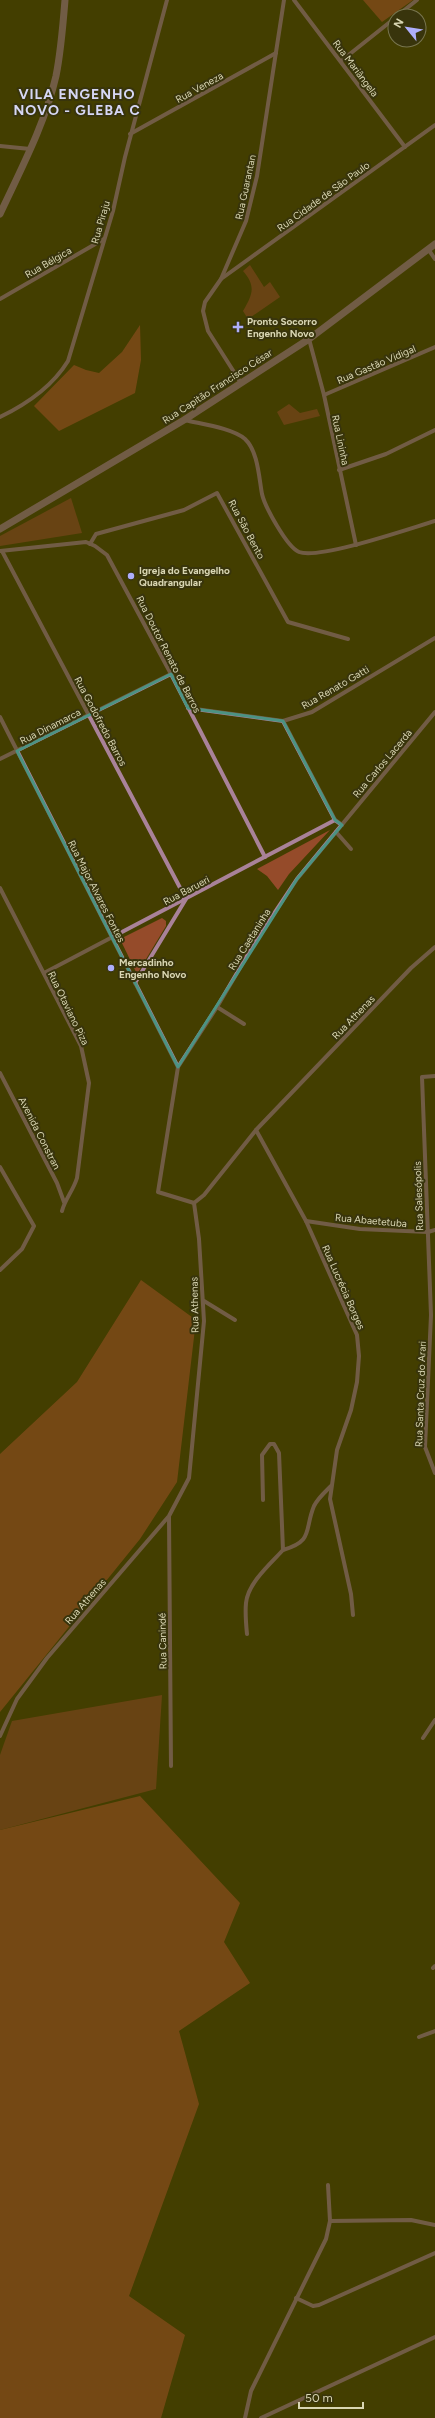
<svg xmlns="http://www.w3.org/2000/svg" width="435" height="2418" viewBox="0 0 435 2418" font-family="Figtree,sans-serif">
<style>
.green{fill:#954b2a}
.forest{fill:#b0562e}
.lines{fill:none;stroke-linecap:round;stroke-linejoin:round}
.minor{stroke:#a98299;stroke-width:4}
.tertiary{stroke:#a98299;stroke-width:7}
.marked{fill:none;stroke:#4c9383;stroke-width:3;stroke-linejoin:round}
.poi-dot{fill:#aeaefb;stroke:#38340c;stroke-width:1.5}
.labels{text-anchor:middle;stroke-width:4;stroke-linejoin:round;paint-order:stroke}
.street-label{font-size:10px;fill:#d9d6b3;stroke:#38340c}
.poi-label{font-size:10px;font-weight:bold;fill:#d9d6b3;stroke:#38340c;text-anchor:start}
.district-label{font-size:14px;font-weight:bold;letter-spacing:1px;fill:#d6d7f5;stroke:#38340c}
</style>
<rect width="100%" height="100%" fill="#443e00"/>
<g class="green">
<path d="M250,265L264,287L270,282L280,297L248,319L243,311C253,294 256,286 243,271Z"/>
<polygon points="289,404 300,413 317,409 320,416 284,425 277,412"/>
<polygon points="71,498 82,533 0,546 0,536"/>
<polygon points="330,830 289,874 278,890 267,876 257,869"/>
<polygon points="162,918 166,921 166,926 137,974 120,939"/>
<polygon points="162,1695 156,1789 0,1830 0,1755 12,1721"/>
</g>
<g class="forest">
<polygon points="363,0 413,0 382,22"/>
<polygon points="140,325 141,360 135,393 59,431 34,406 74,365 86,370 99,373 122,352"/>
<polygon points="141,1280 196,1320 177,1482 140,1539 0,1712 0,1454 77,1382"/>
<polygon points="140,1796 240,1903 224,1942 250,1983 179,2031 199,2104 129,2296 185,2335 161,2418 0,2418 0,1830"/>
</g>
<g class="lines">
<g class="minor">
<polyline points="294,0 405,147"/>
<polyline points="397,16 417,0"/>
<polyline points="341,61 395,18"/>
<polyline points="130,134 276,53"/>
<polyline points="0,146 30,149"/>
<polyline points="428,249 435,259"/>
<polyline points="221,279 435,125"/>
<polyline points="0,299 104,239"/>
<polyline points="309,339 324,395 356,545"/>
<polyline points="241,383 208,331 203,311 205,302 221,279 246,221 257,176 284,0"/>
<polyline points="324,395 435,347"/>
<path d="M0,417C27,404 52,387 68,361L113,211L125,157L167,0"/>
<path d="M185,420C201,424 232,428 245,439C258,451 259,478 262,494C265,507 287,547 299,552C319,560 411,528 435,521"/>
<polyline points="339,470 386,454 435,430"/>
<polyline points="90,544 96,534 184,510 217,493 288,622 348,639"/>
<polyline points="0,551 86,542 95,546 107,555 171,674 265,857"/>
<polyline points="2,551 186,899 135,983"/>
<polyline points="188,708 283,721 312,712 435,638"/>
<polyline points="0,717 178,1067 158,1192 194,1203"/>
<polyline points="283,721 335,820 342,825"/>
<polyline points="0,759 171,674"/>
<polyline points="336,832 351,849"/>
<path d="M0,888L81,1046L89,1083L77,1178C73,1191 65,1199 62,1211"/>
<polyline points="44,973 335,820"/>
<polyline points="217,1007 244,1024"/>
<polyline points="178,1067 217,1007 257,939 297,879 435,712"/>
<polyline points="0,1073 57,1183 64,1202"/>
<polyline points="435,1076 422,1077 431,1315 425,1447 435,1473"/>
<polyline points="256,1130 306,1221 357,1335 359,1356 357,1382 351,1410 337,1450 330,1499 351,1594 353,1615"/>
<polyline points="0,1167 34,1226 22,1249 0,1270"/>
<polyline points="306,1221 360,1229 428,1232 435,1230"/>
<polyline points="204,1301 235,1320"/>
<path d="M263,1500L262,1455L270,1444H274L279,1453L283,1550C314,1541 304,1530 314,1506C318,1498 325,1492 331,1486"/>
<polyline points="169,1517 171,1766"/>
<path d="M247,1634C246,1624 245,1613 246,1603C248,1583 270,1564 283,1550"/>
<polyline points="0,1736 17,1699 47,1658 169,1516 189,1478 204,1321 199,1239 194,1203 204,1195 256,1130 411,968 435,947"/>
<polyline points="423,1738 435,1720"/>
<polyline points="433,1968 435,1966"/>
<polyline points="419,2037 435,2031"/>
<polyline points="330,2221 411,2220 435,2225"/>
<polyline points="296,2298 313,2306 319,2305 435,2253"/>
<polyline points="245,2418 251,2391 326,2239 330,2221 328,2185"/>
<polyline points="261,2418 435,2337"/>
</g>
<g class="tertiary">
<path d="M0,214C21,169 45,124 56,76C61,51 63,25 65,0"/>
<polyline points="0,529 184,420 309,339 435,244"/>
</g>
</g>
<path d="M0 0H435V2418H0ZM171,674L188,708L283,721L335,820L342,825L297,879L178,1067L17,751Z" fill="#443e00" fill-opacity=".55" fill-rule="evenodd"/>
<path class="marked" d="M171,674L188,708L283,721L335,820L342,825L297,879L178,1067L17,751Z"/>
<g class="poi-dot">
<path d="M236 321h4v4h4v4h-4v4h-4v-4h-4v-4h4z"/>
<circle cx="131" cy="576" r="4"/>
<circle cx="111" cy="968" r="4"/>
</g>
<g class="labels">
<g class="street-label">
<text transform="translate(356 68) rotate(53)" y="4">Rua Mariângela</text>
<text transform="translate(199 87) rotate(-29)" y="4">Rua Veneza</text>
<text transform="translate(245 187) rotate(-78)" y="4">Rua Guarantan</text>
<text transform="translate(323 196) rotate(-36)" y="4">Rua Cidade de São Paulo</text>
<text transform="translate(100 222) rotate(-74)" y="4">Rua Piraju</text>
<text transform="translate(48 262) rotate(-30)" y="4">Rua Bélgica</text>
<text transform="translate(376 364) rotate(-23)" y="4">Rua Gastão Vidigal</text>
<text transform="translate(217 386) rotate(-33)" y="4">Rua Capitão Francisco César</text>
<text transform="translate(341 440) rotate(78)" y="4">Rua Lininha</text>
<text transform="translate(247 529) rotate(62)" y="4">Rua São Bento</text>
<text transform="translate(169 654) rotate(63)" y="4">Rua Doutor Renato de Barros</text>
<text transform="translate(335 687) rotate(-30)" y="4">Rua Renato Gatti</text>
<text transform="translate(101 721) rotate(62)" y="4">Rua Godofredo Barros</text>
<text transform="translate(50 726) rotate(-27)" y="4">Rua Dinamarca</text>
<text transform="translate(382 763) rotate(-50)" y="4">Rua Carlos Lacerda</text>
<text transform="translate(186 890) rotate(-28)" y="4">Rua Barueri</text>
<text transform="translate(97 891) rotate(63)" y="4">Rua Major Alvares Fontes</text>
<text transform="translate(249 939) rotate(-58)" y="4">Rua Caetaninha</text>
<text transform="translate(69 1008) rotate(64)" y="4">Rua Otaviano Piza</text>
<text transform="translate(353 1017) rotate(-46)" y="4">Rua Athenas</text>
<text transform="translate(40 1133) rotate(63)" y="4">Avenida Constran</text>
<text transform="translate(418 1196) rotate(-92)" y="4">Rua Salesópolis</text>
<text transform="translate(371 1220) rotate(5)" y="4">Rua Abaetetuba</text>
<text transform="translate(344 1287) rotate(66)" y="4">Rua Lucrécia Borges</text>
<text transform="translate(194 1305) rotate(-91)" y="4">Rua Athenas</text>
<text transform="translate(420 1394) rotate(-88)" y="4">Rua Santa Cruz do Arari</text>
<text transform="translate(85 1601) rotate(-49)" y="4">Rua Athenas</text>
<text transform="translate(162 1641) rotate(-91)" y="4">Rua Canindé</text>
</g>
<g class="poi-label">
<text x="247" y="325">Pronto Socorro<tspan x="247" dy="12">Engenho Novo</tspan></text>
<text x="139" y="574">Igreja do Evangelho<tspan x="139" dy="12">Quadrangular</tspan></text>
<text x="119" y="966">Mercadinho<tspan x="119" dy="12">Engenho Novo</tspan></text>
</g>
<g class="district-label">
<text x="77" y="99">VILA ENGENHO<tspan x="77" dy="16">NOVO - GLEBA C</tspan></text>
</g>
</g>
<g transform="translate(407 28) rotate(300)"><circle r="19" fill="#38340c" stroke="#78754f"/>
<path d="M0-3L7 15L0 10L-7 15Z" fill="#aeaefb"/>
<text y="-6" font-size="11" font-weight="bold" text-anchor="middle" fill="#d9d6b3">N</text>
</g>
<path d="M299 2402v6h64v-6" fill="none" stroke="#d9d6b3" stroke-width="2"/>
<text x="305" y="2402" font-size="12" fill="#d9d6b3" stroke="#38340c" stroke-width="3" paint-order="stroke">50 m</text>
</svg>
